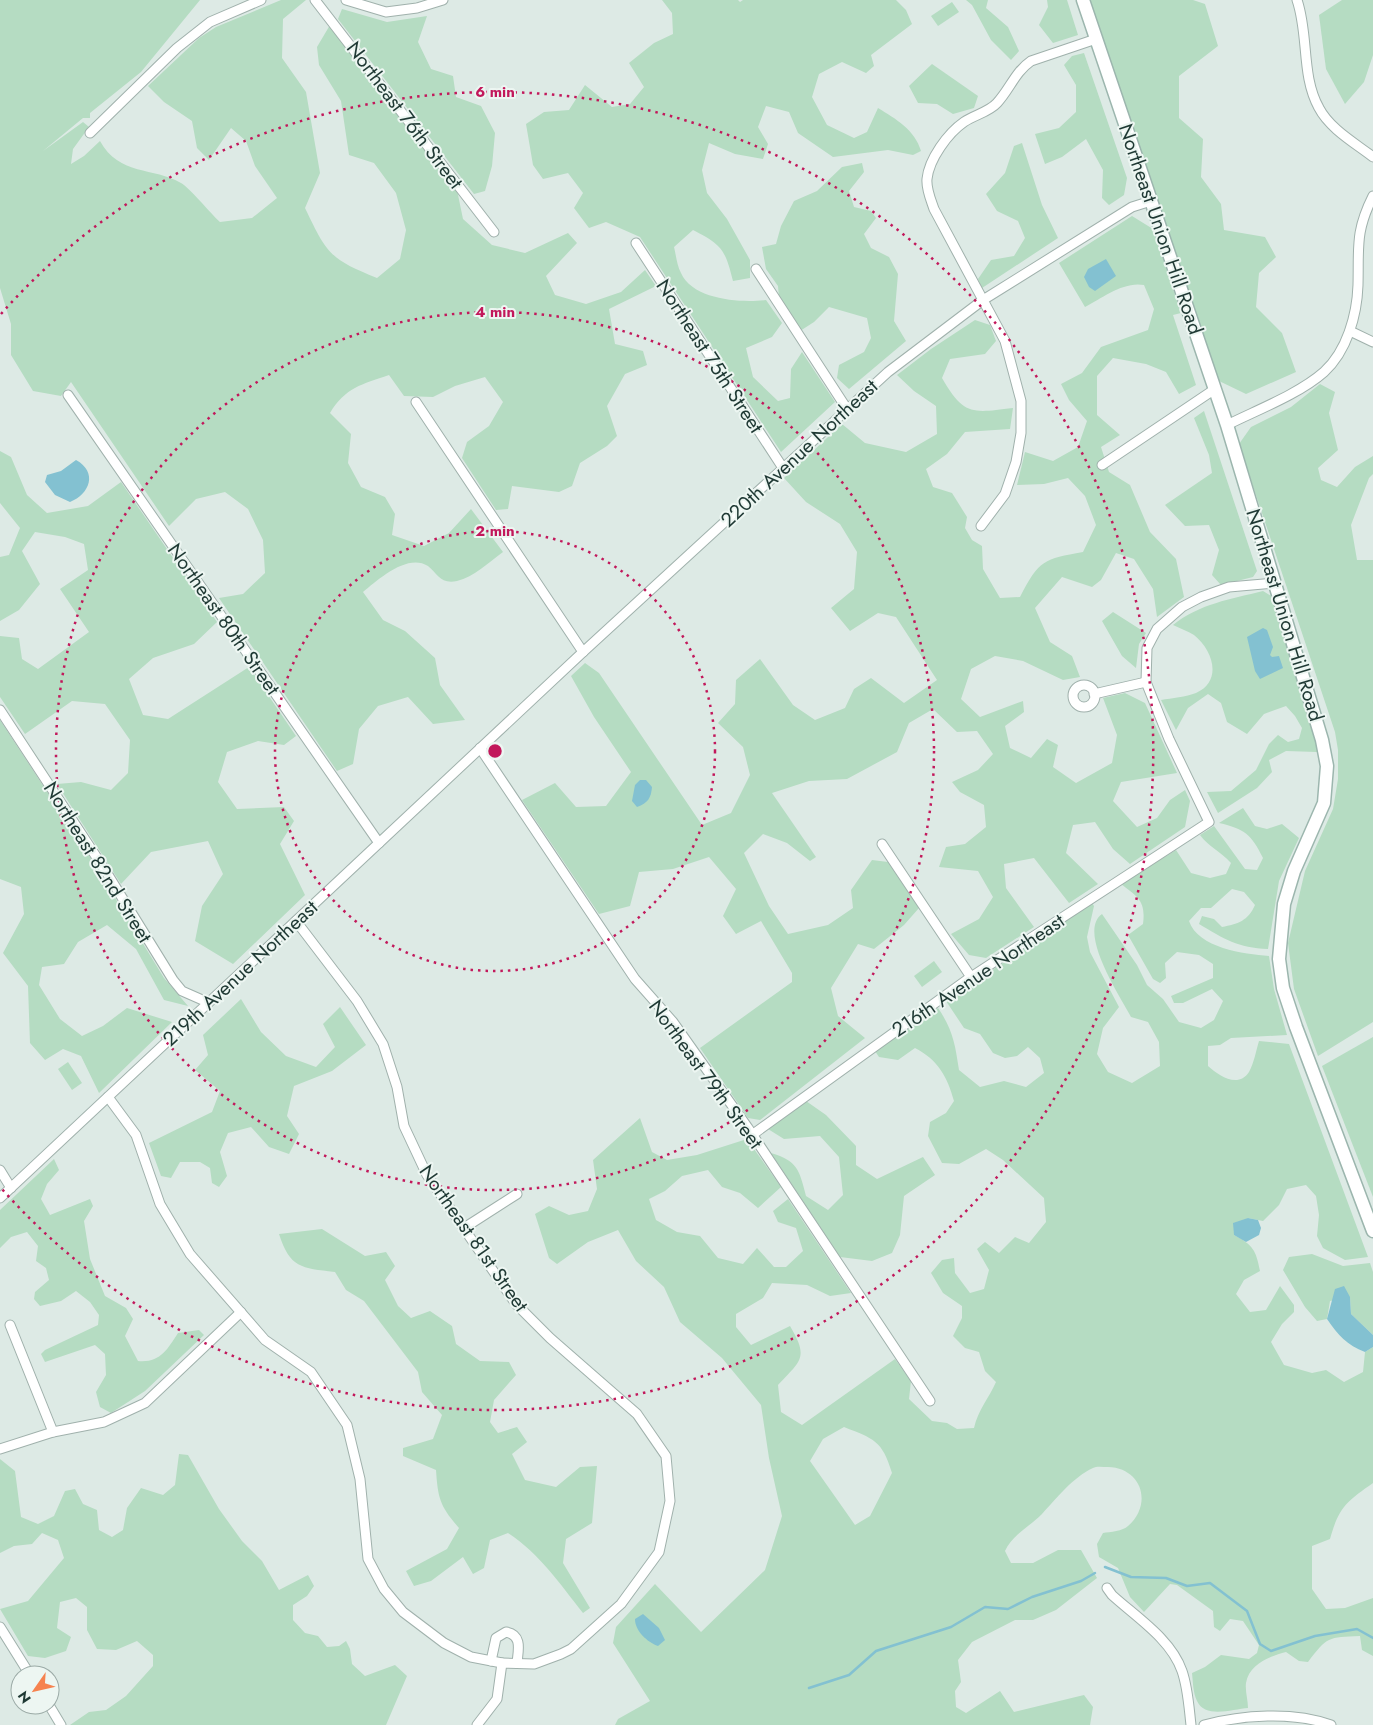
<svg xmlns="http://www.w3.org/2000/svg" width="1373" height="1725" viewBox="0 0 1373 1725" font-family="Jost,sans-serif">
<style>
.green{fill:#b5dcc2;fill-rule:evenodd}
.water{fill:#83c1d1}
.lines{fill:none;stroke-linecap:round;stroke-linejoin:round}
.stream{stroke:#83c1d1;stroke-width:2.5}
.street-casing{stroke:#a0b1ac;stroke-width:11}
.secondary-casing{stroke:#9cb6ae;stroke-width:15}
.street{stroke:#fff;stroke-width:9}
.secondary{stroke:#fff;stroke-width:12}
.ring{fill:none;stroke:#c2185b;stroke-width:2.5;stroke-dasharray:2.5 5}
.labels{text-anchor:middle;stroke-width:4;stroke-linejoin:round;paint-order:stroke}
.street-label{font-size:20px;fill:#1f3934;stroke:#edf6f2}
.centre{fill:#c2185b;stroke:#edf6f2;stroke-width:2.5}
.ring-label{font-size:15px;text-anchor:middle;font-weight:bold;fill:#c2185b;stroke:#edf6f2;stroke-width:4;stroke-linejoin:round;paint-order:stroke}
</style>
<rect width="100%" height="100%" fill="#ddeae5"/>
<g class="green">
<path d="M0,0H200L141,72L90,113V118H83L43,151L83,122L89,127L73,149L71,164L84,156L100,141C119,176 154,167 181,183C189,187 211,214 220,222L252,218L277,198L255,166L246,141L231,128L209,160L197,148L192,121L164,102L148,86L199,38L216,27L281,0H306L283,19L282,58L306,92L320,173L305,208C327,254 330,259 377,278L400,259L406,230L396,193L374,163L349,155L341,101L319,65L317,47L330,25L457,190L463,219L492,245L525,253L568,233L577,243L546,276L555,295L586,304L621,292L645,270L656,286L609,309L615,344L643,351L647,365L625,374L607,406L617,436L607,446L580,463L572,486L559,492L512,486L508,509L496,510L462,458L467,442L489,426L503,402L485,377L455,386L433,397L404,396L389,375C362,384 345,388 330,413L351,434L348,463L361,487L385,497L395,514L392,535L424,546L449,533L471,509L503,552C489,562 474,577 457,581C441,585 437,573 428,566C407,553 378,580 363,592L383,620L405,631L435,658L440,685L465,720L433,724L408,697L378,706L359,729L353,764L337,771L219,598L243,594L265,573L263,540L248,509L225,492L196,499L169,526L71,382L61,396L33,391L11,355V324L0,288Z"/>
<path d="M662,0H738L740,2L743,0H896L906,10L912,24L871,55L874,66L866,73L842,62L819,74L812,97L827,125L854,138L867,132L878,108C896,119 915,130 921,151L913,155L888,150L833,157L798,133L789,112L766,106L758,127L768,144L763,159L735,154L709,143L702,170L707,193L727,219L750,260V278L733,281C725,249 722,245 693,230L674,247C676,255 677,266 681,273C693,300 741,303 766,300L782,323L772,337L746,348L753,377L778,401L790,398L791,369L802,352L835,402L781,452L640,237L606,222L589,228L574,208L583,193L568,173L543,179L533,165L526,124L544,112L569,110L585,85L612,107L630,104L644,87L629,63L654,43L673,34L672,13Z"/>
<polygon points="966,0 988,0 986,8 1008,27 1019,51 1011,60 991,40 972,5"/>
<polygon points="1047,0 1067,0 1078,35 1053,43 1039,25 1048,7"/>
<polygon points="1090,0 1193,0 1205,4 1218,46 1179,76 1179,118 1203,139 1201,177 1221,204 1224,230 1265,237 1276,257 1259,273 1256,307 1282,333 1296,372 1246,394 1217,380"/>
<polygon points="1342,0 1373,0 1373,55 1364,82 1345,104 1326,69 1319,15"/>
<polygon points="952,2 959,12 938,26 931,16"/>
<polygon points="342,9 387,22 427,16 418,42 431,69 453,76 456,97 481,106 495,133 492,166 485,191 474,194 338,19"/>
<polygon points="1084,53 1127,178 1124,195 1109,205 1102,198 1103,170 1086,139 1062,157 1045,164 1035,134 1059,128 1076,112 1076,85 1064,65 1072,56"/>
<polygon points="932,64 978,96 974,108 953,114 937,104 918,103 909,86"/>
<polygon points="1022,143 1042,205 1058,238 982,288 978,279 991,260 1014,256 1025,238 1018,221 997,211 986,194 1005,173 1014,146"/>
<polygon points="862,163 864,172 849,191 854,207 871,211 876,218 864,234 871,248 889,257 898,274 894,321 906,341 849,389 837,378 839,365 864,352 871,338 867,318 829,307 814,322 800,331 779,298 778,286 766,269 762,247 776,244 781,226 794,201 817,191 842,167"/>
<path d="M1132,216L1153,229L1181,313L1173,315L1196,385L1179,394L1166,372L1146,364L1113,358L1097,376V415L1120,435L1101,447L1109,472L1130,485L1150,532L1176,559L1184,597L1157,617L1153,589L1134,559L1116,553L1101,580L1092,587L1062,577L1035,608L1050,642L1072,656L1080,677L1063,680L1023,661L995,656L971,669L961,699L980,717L1023,701L1024,712L1005,726L1010,748L1031,758L1047,739L1058,745L1053,767L1076,783L1112,763L1117,735L1103,698L1125,693L1145,703L1177,773L1121,782L1113,801L1137,827L1157,818L1170,800L1185,790L1190,801L1185,827L1130,864L1113,849L1095,822L1073,825L1066,853L1098,884L1069,903L1034,858L1004,864L1006,888L1034,927L986,958L969,955L951,934L979,919L993,897L978,871L939,867L946,847L965,844L986,827L984,805L960,792L952,782L978,770L993,754L977,731L957,732L933,709L909,723L897,752L847,779L809,781L772,793L816,857L810,861L787,843L763,834L744,853L769,906L788,934L828,925L853,908L851,890L872,860L888,862L919,908L904,925L874,949L858,944L831,988L838,1016L865,1038L760,1120L748,1118L700,1048L792,982V973L761,921L736,934L723,916L736,889L709,857L673,869L639,872L630,906L599,914L522,800L555,783L576,807L606,806L631,772L594,717L571,676L585,663L599,673L702,825L731,813L750,775L743,747L718,723L735,704L736,680L760,659L793,705L815,720L845,708L854,689L871,678L904,703L937,680L896,617L878,613L850,631L831,608L854,589L857,552L840,524L806,502L784,478L842,424L865,443L906,452L937,434L936,406L914,391L897,375L931,349L975,320L990,325L996,341L985,354L950,359L942,378C964,416 972,413 1013,408L1010,429L965,432L947,454L926,469L933,487L952,493L967,517L965,528L972,540L982,546L983,569L1000,598L1020,597C1039,560 1044,559 1083,552L1096,525L1085,496L1068,478L1044,484L1017,485L1025,452L1053,461L1078,447L1087,421L1069,400L1061,384L1082,373L1101,347L1148,330L1154,309L1144,285C1124,281 1102,298 1085,307L1059,263Z"/>
<polygon points="1320,384 1335,392 1329,413 1338,450 1318,468 1321,480 1337,487 1355,467 1373,456 1373,474 1369,478 1351,525 1357,560 1373,560 1373,1022 1318,1056 1294,989 1288,943 1305,871 1333,809 1338,779 1338,750 1335,732 1239,444 1251,427 1291,407"/>
<polygon points="1204,411 1257,571 1253,577 1221,585 1212,575 1219,550 1209,525 1185,526 1165,505 1212,473 1209,455 1194,418"/>
<polygon points="0,451 11,457 27,495 47,513 88,506 121,482 217,622 194,644 153,658 129,679 143,715 168,719 249,667 296,736 284,745 258,741 227,752 218,782 237,809 284,807 294,821 280,844 305,895 233,964 195,941 202,906 223,874 208,841 151,852 121,884 57,784 81,782 111,790 128,773 130,740 105,704 72,701 25,734 0,697 0,636 19,638 22,659 38,669 89,632 60,589 88,570 84,544 65,537 35,532 22,551 40,584 19,610 0,621 0,557 9,555 20,528 0,503"/>
<path d="M1263,591L1273,597L1317,740V752L1286,751L1269,760L1272,772L1257,788L1218,813L1207,792L1231,791L1256,770L1269,744L1278,735L1288,742L1299,739L1302,728L1295,716L1286,706L1264,714L1247,734L1227,722L1221,703L1208,694L1188,708L1176,730L1161,700C1172,698 1186,697 1196,693C1223,681 1213,650 1194,635C1188,631 1179,628 1173,625C1199,604 1231,599 1263,591Z"/>
<polygon points="1113,612 1146,633 1139,644 1136,668 1122,656 1102,621"/>
<polygon points="0,720 95,865 164,978 188,1006 164,1000 136,949 107,925 78,942 64,964 42,967 39,985 60,1019 82,1036 103,1026 127,1008 172,1022 99,1093 81,1056 63,1049 45,1060 30,1043 28,986 3,953 24,914 21,887 0,879"/>
<path d="M1243,808L1255,826L1267,829L1282,824L1299,838L1279,881L1268,949C1238,948 1224,939 1199,924L1202,916L1214,919L1222,927C1238,924 1248,921 1255,905L1244,892L1232,889L1211,908H1201L1189,921C1198,948 1244,954 1269,956L1274,989L1287,1035L1231,1038L1220,1045L1208,1046V1066C1218,1075 1238,1089 1249,1072C1254,1063 1256,1051 1259,1041L1289,1044L1368,1257L1345,1260L1323,1248L1317,1236L1319,1215L1316,1196L1306,1185L1287,1189L1279,1205L1263,1221L1248,1218L1234,1235C1253,1245 1256,1250 1260,1271L1244,1280L1236,1294L1250,1312L1266,1310L1280,1286L1294,1305V1312L1282,1324L1271,1342L1284,1365L1312,1373L1326,1370L1344,1382L1363,1372L1365,1352L1373,1347V1483C1346,1502 1339,1507 1330,1539L1312,1546V1589L1326,1609L1345,1608L1373,1598V1656L1362,1650L1360,1636C1328,1637 1327,1637 1308,1662L1299,1661L1286,1652C1270,1656 1249,1664 1246,1683C1245,1691 1248,1700 1248,1708C1233,1709 1205,1719 1197,1701C1193,1693 1193,1682 1192,1673L1205,1667L1221,1655L1249,1659L1257,1653L1259,1645L1243,1621L1230,1619L1220,1631L1214,1627L1213,1611L1177,1585L1170,1584L1144,1612L1130,1597L1118,1568L1099,1557L1097,1544L1103,1533C1110,1532 1123,1531 1128,1526C1153,1504 1142,1468 1108,1467C1103,1467 1096,1466 1093,1468C1073,1477 1056,1499 1042,1514C1029,1527 1012,1535 1005,1551L1011,1563H1033L1058,1550H1081L1097,1578L1056,1610L1033,1620H1015L972,1642L958,1660L961,1682L955,1691L956,1707L966,1713L1000,1691L1014,1712L1084,1695L1093,1707L1090,1725H615L618,1719L650,1701L613,1643L616,1627L655,1584L701,1632L765,1570L782,1516L769,1458L761,1405L722,1358L680,1322L664,1287L636,1261L618,1230L588,1242L557,1264L549,1258L535,1214L549,1206L569,1215L588,1211L597,1189L593,1160L640,1118L652,1152L667,1160L697,1155L747,1139L781,1187L758,1208L740,1193L722,1187L708,1170L682,1176L665,1191L649,1199L656,1220L677,1232L700,1236L718,1258L743,1264L757,1248L774,1267H786L803,1251L796,1228L778,1222L773,1211L788,1199L851,1293L830,1296L807,1285L772,1283L763,1298L736,1314V1327L751,1345L790,1326C809,1358 801,1360 778,1385L781,1412L802,1425L895,1359L911,1381L909,1399L932,1421L947,1423L957,1429L974,1428C978,1410 989,1398 996,1382L985,1371L979,1352L965,1348L953,1336L962,1318V1306L943,1293L931,1273L942,1260L954,1258L955,1273L970,1293L984,1289L989,1270L977,1249L985,1242L999,1253L1015,1237L1029,1243L1046,1222L1044,1198L1003,1160L986,1149L959,1164L942,1163L928,1136L930,1122L946,1113L954,1101C947,1076 938,1060 915,1048L898,1060L879,1057L875,1051L938,1008C953,1030 955,1044 959,1070L980,1087L1004,1081L1026,1087L1044,1073L1040,1058L1028,1047L1017,1056L1005,1058L993,1053L980,1034L964,1028L946,1001L1092,903L1094,906L1087,937L1090,952L1119,1007L1103,1028L1097,1054L1108,1072L1132,1083L1160,1066L1159,1042L1148,1022L1131,1017C1120,996 1077,932 1102,914L1137,965L1147,985L1163,999L1179,1022L1201,1028L1214,1020L1223,1001L1212,989L1183,1003H1174L1171,996L1213,978V964L1199,955L1177,952L1165,963L1166,978L1160,983L1153,979L1128,935L1143,924C1146,901 1138,897 1121,884L1176,850L1191,873L1210,878L1226,874L1231,863C1220,851 1209,847 1200,835L1214,826L1245,869L1257,870L1263,858C1251,834 1245,829 1219,823ZM844,1427C874,1439 882,1440 892,1473L870,1516L855,1525L810,1461L823,1439Z"/>
<polygon points="934,961 942,972 922,987 914,976"/>
<polygon points="241,999 261,1032 286,1056 316,1067 335,1047 323,1024 340,1007 366,1045 332,1071 294,1086 287,1116 299,1134 289,1154 269,1147 251,1127 228,1133 220,1152 227,1176 219,1187 212,1183 210,1168 200,1162 180,1162 171,1178 161,1176 149,1143 212,1112 220,1091 195,1070 208,1055 203,1035"/>
<polygon points="1373,1037 1373,1197 1322,1066"/>
<polygon points="68,1062 82,1083 72,1090 58,1069"/>
<path d="M806,1101L826,1115L856,1146V1165L877,1179L923,1157L935,1175L904,1196L900,1235L892,1253L872,1261L840,1257L771,1153C798,1161 799,1170 806,1196L828,1210L843,1195L839,1157L820,1136L784,1139L768,1129Z"/>
<path d="M54,1159L59,1170L47,1184L41,1199L50,1215L90,1199L93,1206L84,1221L90,1259L105,1296L126,1308L133,1319L125,1336L138,1361C160,1363 167,1350 178,1333L199,1330L204,1335L145,1391L111,1413L100,1407L96,1392L106,1375L105,1354L95,1345L45,1362L41,1354L45,1350L98,1325L99,1315L90,1302L76,1291L61,1301L40,1306L34,1299L35,1292L49,1280L46,1268L36,1261L38,1246L27,1232L11,1237L0,1248V1210Z"/>
<path d="M322,1229L365,1256L386,1252L395,1266L385,1280L398,1306L411,1318L430,1311L452,1326L456,1344L480,1361L509,1362L516,1375L494,1400L490,1422L498,1433L517,1427L527,1442L512,1454L525,1480L556,1487L580,1467L597,1466L592,1523L566,1539L563,1563L590,1608L583,1613C560,1584 540,1554 508,1533L490,1540L484,1568L473,1574L463,1557L431,1581L414,1586L406,1571L447,1549L459,1528C440,1506 438,1499 436,1470L403,1456V1448L433,1439L442,1415L422,1392L418,1372L364,1301L346,1290L335,1272C301,1268 290,1268 279,1234Z"/>
<polygon points="1312,1254 1343,1266 1370,1263 1373,1272 1373,1335 1351,1314 1350,1297 1330,1301 1327,1319 1317,1321 1305,1307 1283,1270 1289,1257"/>
<polygon points="179,1454 188,1455 219,1509 242,1541 262,1561 279,1590 308,1575 314,1586 307,1596 293,1605 293,1620 305,1633 318,1636 327,1647 339,1646 346,1641 350,1649 352,1664 365,1676 395,1665 407,1676 386,1725 70,1725 89,1712 106,1710 126,1696 153,1666 153,1655 137,1641 116,1650 97,1649 87,1630 87,1607 76,1598 60,1602 57,1628 71,1637 66,1651 45,1658 28,1656 0,1609 28,1601 64,1558 58,1540 42,1533 32,1544 14,1546 0,1553 0,1459 15,1471 21,1517 38,1524 54,1516 65,1491 75,1489 83,1504 97,1510 99,1530 112,1537 123,1530 127,1508 141,1488 163,1495 175,1485"/>
</g>
<g class="water">
<polygon points="1106,259 1116,276 1095,291 1089,287 1084,277 1088,269"/>
<path d="M76,460C98,472 90,494 70,502L55,495L45,482L47,475L61,471Z"/>
<polygon points="1263,628 1267,630 1273,647 1270,655 1272,657 1279,656 1283,668 1260,679 1255,671 1247,637"/>
<path d="M640,780H646L652,787C651,798 648,803 637,807L632,801L635,785Z"/>
<polygon points="1248,1218 1258,1220 1261,1228 1259,1235 1246,1242 1234,1235 1233,1223"/>
<path d="M1344,1286L1350,1297L1351,1314L1373,1335V1347L1365,1352C1347,1345 1338,1335 1327,1319L1335,1289Z"/>
<path d="M643,1614L659,1628L665,1640L658,1646C647,1642 635,1631 635,1619Z"/>
</g>
<g class="lines">
<g class="stream">
<polyline points="1105,1567 1131,1577 1166,1578 1187,1586 1210,1583 1247,1611 1260,1644 1271,1651 1315,1636 1357,1629 1373,1638"/>
<polyline points="809,1688 849,1675 876,1651 951,1627 985,1607 1008,1609 1032,1597 1081,1581 1095,1573"/>
</g>
<g class="street-casing">
<g id="street">
<polyline points="315,0 494,232"/>
<polyline points="346,0 386,12 417,8 443,0"/>
<path d="M1297,0C1309,35 1301,76 1319,108C1330,129 1355,143 1373,157"/>
<polyline points="90,133 177,48 210,22 261,0"/>
<polyline points="636,243 783,468"/>
<polyline points="756,269 847,409"/>
<polyline points="1350,331 1373,342"/>
<polyline points="68,395 379,843"/>
<polyline points="416,402 583,652"/>
<path d="M1227,425C1257,410 1299,394 1324,372C1347,351 1357,315 1358,285C1359,247 1355,232 1373,196"/>
<polyline points="1102,465 1215,389"/>
<path d="M981,526L1005,494L1016,462L1021,433V401L1005,341L934,209C931,200 926,189 927,179C929,159 948,133 964,122C974,115 989,112 997,103C1010,89 1015,72 1031,61L1096,39"/>
<circle cx="1084" cy="696" r="11"/>
<polyline points="1094,694 1146,682"/>
<polyline points="0,710 105,870 173,980 182,991 207,1002"/>
<polyline points="480,748 635,979 673,1022 748,1128 930,1401"/>
<polyline points="882,844 971,977"/>
<polyline points="296,921 357,1001 383,1044 397,1087 404,1126 427,1175 516,1304 550,1338 637,1414 666,1456 670,1501 659,1552 621,1604 571,1649 561,1654 534,1664 502,1663 497,1699 477,1725"/>
<polyline points="108,1097 136,1135 160,1204 190,1254 265,1340 311,1372 347,1425 360,1479 368,1559 384,1589 403,1612 444,1643 471,1657 502,1663"/>
<polyline points="752,1135 971,977 1209,822 1169,739 1146,682 1147,648 1157,629 1182,607 1201,597 1229,587 1276,583"/>
<polyline points="0,1170 11,1188"/>
<polyline points="0,1198 583,652 888,372 983,300 1132,207 1151,201"/>
<polyline points="464,1228 517,1194"/>
<polyline points="10,1325 53,1432"/>
<polyline points="0,1449 53,1432 104,1422 145,1403 241,1312"/>
<path d="M1107,1588L1112,1595C1136,1617 1171,1639 1182,1671C1188,1688 1189,1708 1191,1725"/>
<polyline points="0,1627 30,1675"/>
<path d="M491,1661L496,1638L506,1632C523,1635 518,1651 517,1663"/>
<polyline points="49,1705 61,1725"/>
<path d="M1204,1725C1242,1715 1293,1711 1331,1725"/>
</g>
</g>
<g class="secondary-casing">
<polyline id="secondary" points="1083,0 1227,425 1322,740 1327,766 1324,803 1294,871 1284,904 1279,959 1283,988 1296,1027 1373,1231"/>
</g>
<use href="#street" class="street"/>
<use href="#secondary" class="secondary"/>
</g>
<g class="ring">
<circle cx="495" cy="751" r="220"/>
<circle cx="495" cy="751" r="439"/>
<path d="M1 314A659 659 0 1 1 1 1188"/>
</g>
<g class="labels">
<g class="street-label">
<text transform="translate(405 115) rotate(53)" y="7">Northeast 76th Street</text>
<text transform="translate(1161 229) rotate(71)" y="7">Northeast Union Hill Road</text>
<text transform="translate(710 356) rotate(57)" y="7">Northeast 75th Street</text>
<text transform="translate(799 453) rotate(-43)" y="7">220th Avenue Northeast</text>
<text transform="translate(1285 615) rotate(73)" y="7">Northeast Union Hill Road</text>
<text transform="translate(224 619) rotate(55)" y="7">Northeast 80th Street</text>
<text transform="translate(98 862) rotate(58)" y="7">Northeast 82nd Street</text>
<text transform="translate(240 973) rotate(-43)" y="7">219th Avenue Northeast</text>
<text transform="translate(978 975) rotate(-34)" y="7">216th Avenue Northeast</text>
<text transform="translate(706 1074) rotate(54)" y="7">Northeast 79th Street</text>
<text transform="translate(474 1238) rotate(55)" y="7">Northeast 81st Street</text>
</g>
</g>
<circle cx="495" cy="751" r="8" class="centre"/>
<g class="ring-label">
<text x="495" y="97">6 min</text>
<text x="495" y="317">4 min</text>
<text x="495" y="536">2 min</text>
</g>
<g transform="translate(35 1690) rotate(236)"><circle r="24" fill="#edf6f2" stroke="#9baaa6"/>
<path d="M0-4L9 19L0 12L-9 19Z" fill="#f6824f"/>
<text y="-8" font-size="14" font-weight="bold" text-anchor="middle" fill="#1f3934">N</text>
</g>
</svg>
